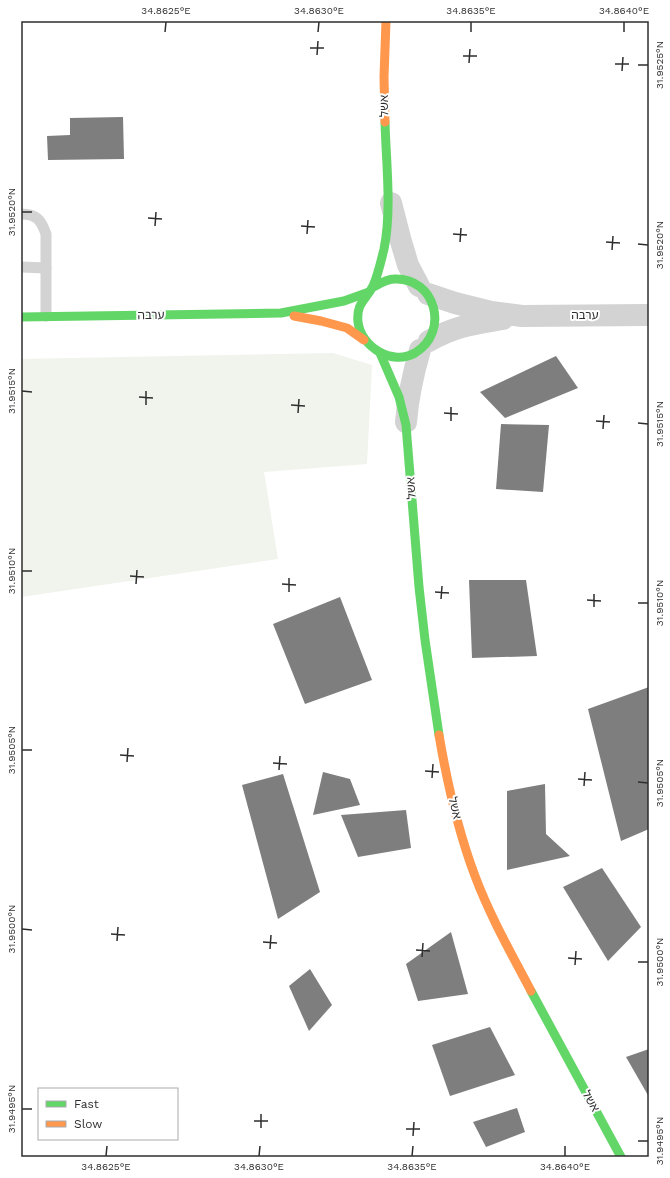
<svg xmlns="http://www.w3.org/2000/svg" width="670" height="1178" viewBox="0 0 670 1178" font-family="'Work Sans','Noto Sans Hebrew',sans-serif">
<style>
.green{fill:#f0f4ec}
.building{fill:#7e7e7e}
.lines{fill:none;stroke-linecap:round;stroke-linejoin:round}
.lane{stroke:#d3d3d3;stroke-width:11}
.street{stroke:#d3d3d3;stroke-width:22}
.fast{stroke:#63d668;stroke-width:9}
.slow{stroke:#ff974d;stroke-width:9}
.ticks{fill:none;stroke:#2e2e2e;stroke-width:1.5}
.labels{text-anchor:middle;stroke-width:4;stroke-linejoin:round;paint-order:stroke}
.street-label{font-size:12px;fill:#2e2e2e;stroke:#fff}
.neatline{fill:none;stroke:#2e2e2e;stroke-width:1.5}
.ticks-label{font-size:10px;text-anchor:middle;fill:#2e2e2e}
</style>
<rect width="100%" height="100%" fill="#fff"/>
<polygon class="green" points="333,353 372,365 367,464 264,472 278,559 21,597 21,359"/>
<g class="building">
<polygon points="123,117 124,159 48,160 47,136 70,135 70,118"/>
<polygon points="556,356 578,388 505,418 480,392"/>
<polygon points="501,424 549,425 543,492 496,489"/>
<polygon points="469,580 526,580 537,656 472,658"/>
<polygon points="340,597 372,680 305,704 273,624"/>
<polygon points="649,687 649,829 621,841 588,709"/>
<polygon points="323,772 350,779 360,805 313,815"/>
<polygon points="283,774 320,892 278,919 242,785"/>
<polygon points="545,784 546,834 570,856 507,870 507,791"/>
<polygon points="406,810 411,848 358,857 341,815"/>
<polygon points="602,868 641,927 608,961 563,887"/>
<polygon points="451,932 468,994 418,1001 406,964"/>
<polygon points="310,969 332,1005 309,1031 289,986"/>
<polygon points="490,1027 515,1075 450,1096 432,1045"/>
<polygon points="649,1049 649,1097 626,1057"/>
<polygon points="517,1108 525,1132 486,1147 473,1122"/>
</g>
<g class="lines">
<g class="lane">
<path d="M21,214C37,214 41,220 46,234V316"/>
<polyline points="21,267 46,268"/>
</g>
<g class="street">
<polyline points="391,203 400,238 408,265 419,286"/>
<polyline points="428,294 455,303 491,312 522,316 649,315"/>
<path d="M429,341C455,326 474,324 503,319"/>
<path d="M406,422C408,397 413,374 420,350"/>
</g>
<g class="fast">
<path d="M372,288C379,284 386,279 394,279C436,277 450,332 415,353C392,366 361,347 358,322C356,303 366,300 373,286C378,275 381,261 384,249C392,210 386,162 385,122"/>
<polyline points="21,317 281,313 344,301 369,292"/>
<polyline points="380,353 399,397 406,425 419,587 425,640 439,735"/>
<polyline points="531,991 621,1157"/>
</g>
<g class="slow">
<polyline points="385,122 384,77 386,21"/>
<polyline points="294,316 321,321 347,328 364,340"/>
<path d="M439,735C447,782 458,831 475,876C490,916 511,953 531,991"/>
</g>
</g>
<path class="ticks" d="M165,32L166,22M318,32L319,22M471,32V22M624,32V22M310,48H324M317,55L318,41M463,56H477M469,63L470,49M615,64H629M638,65H648M622,71L623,57M22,212H32M148,218L162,219M155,226L156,212M301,226L315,227M307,234L308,220M453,234L467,235M460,242L461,228M606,242L620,243M638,244L648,245M612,250L613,236M22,391L32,392M139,397L153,398M146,405V391M291,405L305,406M298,413L299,399M444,413L458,414M451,421V407M596,421L610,422M638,423L648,424M603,429L604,415M22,571H32M130,576L144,577M136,584L137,570M282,584L296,585M289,592V578M435,592L449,593M441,599L442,586M587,600L601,601M638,603H648M594,607V594M22,750H32M120,755L134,756M127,762L128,748M273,763L287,764M279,770L280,756M425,771L439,772M432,778L433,764M578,779L592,780M638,782L648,783M584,786L585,772M22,929L32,930M111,934L125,935M117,941L118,927M263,942L277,943M270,949L271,935M416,950L430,951M422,957L423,943M568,958L582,959M638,962H648M575,965L576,951M22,1109H32M254,1121H268M261,1128V1114M406,1129H420M413,1136L414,1122M638,1141H648M106,1156L107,1146M259,1156L260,1146M412,1156L413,1146M565,1156V1146"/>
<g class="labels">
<g class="street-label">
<text transform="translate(384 106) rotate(-91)" y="4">אשל</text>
<text transform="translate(151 315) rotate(-1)" y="4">ערבה</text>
<text x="585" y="319">ערבה</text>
<text transform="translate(411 488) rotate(-94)" y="4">אשל</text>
<text transform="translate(455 808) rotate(76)" y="4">אשל</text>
<text transform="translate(591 1101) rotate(61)" y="4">אשל</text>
</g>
</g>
<rect width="670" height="1178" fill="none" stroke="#ffffff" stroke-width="44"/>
<rect x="38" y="1088" width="140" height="52" fill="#ffffff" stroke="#ababab"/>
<rect x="46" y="1101" width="20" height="6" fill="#63d668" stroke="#ababab"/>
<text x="74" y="1108" font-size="12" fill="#2e2e2e">Fast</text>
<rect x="46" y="1121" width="20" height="6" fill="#ff974d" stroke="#ababab"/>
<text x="74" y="1128" font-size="12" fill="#2e2e2e">Slow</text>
<rect x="22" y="22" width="626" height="1134" class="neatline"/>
<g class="ticks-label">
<text x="166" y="14">34.8625°E</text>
<text x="319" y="14">34.8630°E</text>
<text x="471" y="14">34.8635°E</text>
<text x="624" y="14">34.8640°E</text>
<text transform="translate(659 65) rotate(-90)" y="4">31.9525°N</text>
<text transform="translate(11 212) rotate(-90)" y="4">31.9520°N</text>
<text transform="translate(659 245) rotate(-90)" y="4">31.9520°N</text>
<text transform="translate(11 391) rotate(-90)" y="4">31.9515°N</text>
<text transform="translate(659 424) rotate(-90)" y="4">31.9515°N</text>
<text transform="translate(11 571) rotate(-90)" y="4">31.9510°N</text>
<text transform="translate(659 603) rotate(-90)" y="4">31.9510°N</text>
<text transform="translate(11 750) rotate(-90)" y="4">31.9505°N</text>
<text transform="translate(659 783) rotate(-90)" y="4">31.9505°N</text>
<text transform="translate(11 929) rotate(-90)" y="4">31.9500°N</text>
<text transform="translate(659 962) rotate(-90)" y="4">31.9500°N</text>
<text transform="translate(11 1109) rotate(-90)" y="4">31.9495°N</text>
<text transform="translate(659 1141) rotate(-90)" y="4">31.9495°N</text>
<text x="106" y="1170">34.8625°E</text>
<text x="259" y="1170">34.8630°E</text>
<text x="412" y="1170">34.8635°E</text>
<text x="565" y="1170">34.8640°E</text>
</g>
</svg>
